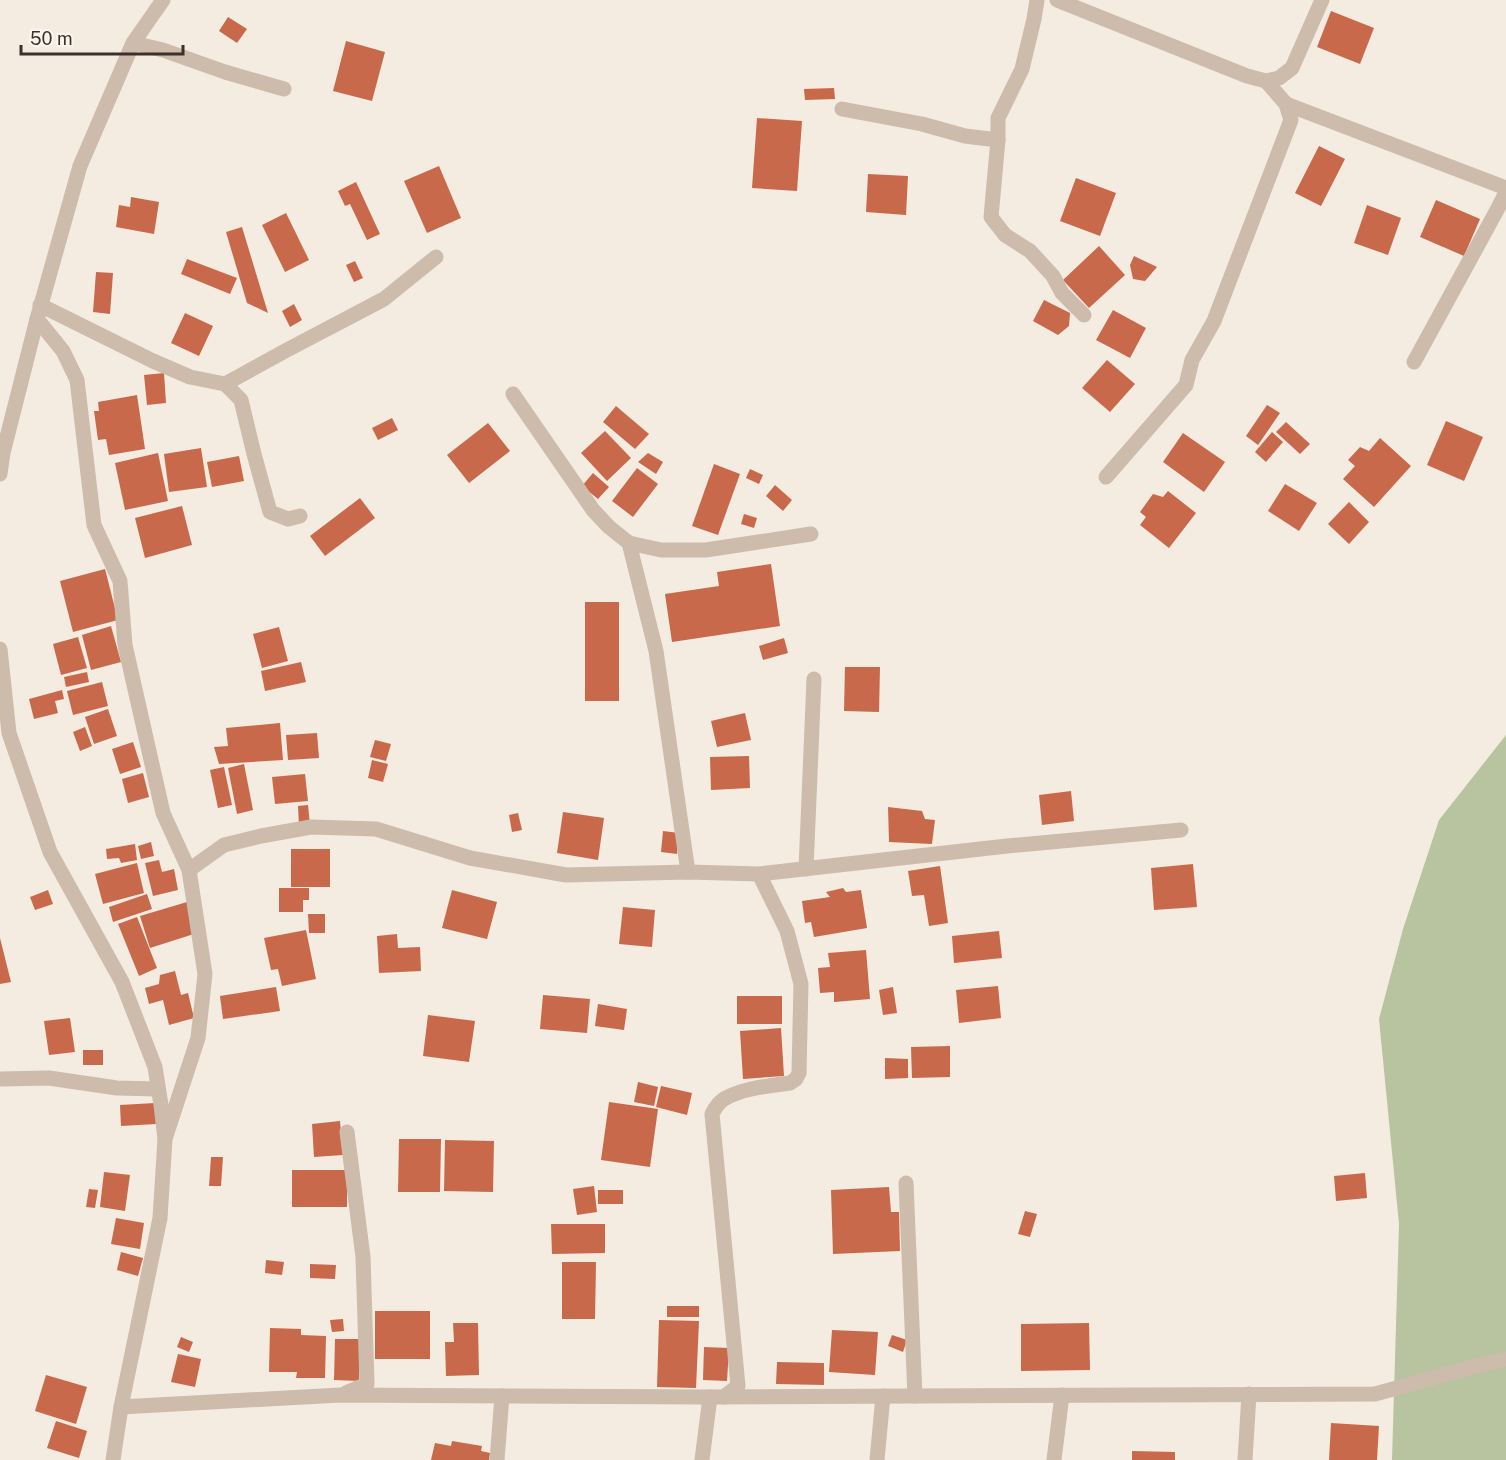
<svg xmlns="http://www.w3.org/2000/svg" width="1506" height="1460" viewBox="0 0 1506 1460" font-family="'Public Sans',sans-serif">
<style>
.green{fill:#b8c4a0}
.building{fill:#c8694b}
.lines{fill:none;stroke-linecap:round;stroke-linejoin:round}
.minor{stroke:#cdbbac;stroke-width:15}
</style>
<rect width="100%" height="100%" fill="#f4ebe1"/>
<polygon class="green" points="1506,735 1506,1460 1392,1460 1399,1224 1379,1019 1403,929 1439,820"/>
<g class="building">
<polygon points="1331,11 1374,28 1360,64 1317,47"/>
<polygon points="228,17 247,29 237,43 219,31"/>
<polygon points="346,41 385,52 372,101 333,91"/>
<polygon points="834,88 835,99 805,100 804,89"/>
<polygon points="757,118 802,121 797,191 752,188"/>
<polygon points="1319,146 1345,159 1321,206 1295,193"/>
<polygon points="439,166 461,218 427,233 404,181"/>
<polygon points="868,174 908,176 906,215 866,212"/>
<polygon points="1076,178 1116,193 1100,236 1060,221"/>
<polygon points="356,182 380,234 367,240 350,204 345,206 338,191"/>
<polygon points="131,197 159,202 154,234 116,227 119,205 130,207"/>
<polygon points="1436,200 1480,219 1464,256 1420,237"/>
<polygon points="1367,205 1401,218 1388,255 1354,243"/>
<polygon points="286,213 309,260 285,272 262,225"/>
<polygon points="242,227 268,313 247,303 226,232"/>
<polygon points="1099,246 1125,275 1089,308 1063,280"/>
<polygon points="1134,256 1157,267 1145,281 1133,279 1130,265"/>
<polygon points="187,259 237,278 230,294 181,274"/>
<polygon points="355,261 363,278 354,282 346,265"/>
<polygon points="96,272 113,273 110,314 93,312"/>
<polygon points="1044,300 1070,313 1069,326 1058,335 1033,321"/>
<polygon points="294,304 302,320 290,327 282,311"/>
<polygon points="1113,310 1146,328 1130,358 1096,340"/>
<polygon points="185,313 213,326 199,356 171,343"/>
<polygon points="1107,360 1135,384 1110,412 1082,388"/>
<polygon points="164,373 166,403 147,405 144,375"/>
<polygon points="137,395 145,449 109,455 106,439 98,440 94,411 99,411 98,402"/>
<polygon points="1267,405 1280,413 1258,445 1246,436"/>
<polygon points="616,406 649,434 635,449 603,422"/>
<polygon points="392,418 398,430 378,440 372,428"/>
<polygon points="1446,421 1483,437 1464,481 1427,465"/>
<polygon points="1286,422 1310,444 1300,454 1276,432"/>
<polygon points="488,423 510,451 469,483 447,455"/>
<polygon points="605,431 631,458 607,481 581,453"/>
<polygon points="1272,432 1283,442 1266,462 1255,452"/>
<polygon points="1183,433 1225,462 1204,492 1163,462"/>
<polygon points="1380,438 1411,466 1374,507 1343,479 1355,466 1348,460 1360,447 1369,451"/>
<polygon points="201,448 207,487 169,492 164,454"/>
<polygon points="158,453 168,501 125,510 115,463"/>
<polygon points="648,453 663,462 656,474 638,462"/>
<polygon points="239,456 244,481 212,487 207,462"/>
<polygon points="714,464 740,474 718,535 692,526"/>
<polygon points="637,468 658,484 633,517 612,501"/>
<polygon points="750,469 763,475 759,484 746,478"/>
<polygon points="593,473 609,487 598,499 582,486"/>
<polygon points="1285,484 1317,503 1299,531 1268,511"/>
<polygon points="775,485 792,500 783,511 766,496"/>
<polygon points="1168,491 1196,513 1169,548 1140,525 1146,517 1140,512 1153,494 1163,497"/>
<polygon points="360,498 375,518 325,556 310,536"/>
<polygon points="1349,502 1369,522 1349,544 1328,524"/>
<polygon points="182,506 192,545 145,558 135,518"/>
<polygon points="744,514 757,518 754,528 741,524"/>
<polygon points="771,564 780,626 672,642 665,594 719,586 717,572"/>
<polygon points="105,569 118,620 73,632 60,581"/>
<rect x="585" y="602" width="34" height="99"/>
<polygon points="111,626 121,662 91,670 82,635"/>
<polygon points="279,627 288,661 262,668 253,634"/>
<polygon points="78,637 87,668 61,675 53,644"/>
<polygon points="784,638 788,653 763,660 759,646"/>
<polygon points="301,662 306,682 265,691 261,671"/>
<polygon points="845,667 880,667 879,712 844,711"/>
<polygon points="87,672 89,682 66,687 64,677"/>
<polygon points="102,682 108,706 73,715 67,691"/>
<polygon points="62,690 64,699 55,701 58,713 34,719 29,699"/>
<polygon points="108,709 117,736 94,744 85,717"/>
<polygon points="745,713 751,740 717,747 711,721"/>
<polygon points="280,723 283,760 219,764 214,747 228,746 226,728"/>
<polygon points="85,727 92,746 80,751 73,732"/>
<polygon points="317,733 319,758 288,760 286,735"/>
<polygon points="375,740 391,744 386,761 370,757"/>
<polygon points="133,742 141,767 120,774 112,749"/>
<polygon points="749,756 750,788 711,790 710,757"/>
<polygon points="372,760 388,764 383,782 368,778"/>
<polygon points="244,764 253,810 237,814 228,768"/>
<polygon points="224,767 232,805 218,808 210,770"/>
<polygon points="143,773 149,797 128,803 122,779"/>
<polygon points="305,774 308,801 275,804 272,777"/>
<polygon points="1071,791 1074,821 1042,825 1039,795"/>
<polygon points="308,805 310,825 299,826 298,806"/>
<polygon points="888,807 922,811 925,819 935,820 932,844 889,842"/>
<polygon points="563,812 604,818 598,860 557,853"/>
<polygon points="518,813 522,830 512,832 509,815"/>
<polygon points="663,831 679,833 677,854 661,852"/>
<polygon points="151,842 154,856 141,859 138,846"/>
<polygon points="135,844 137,860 121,863 119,858 107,859 106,849"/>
<rect x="291" y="849" width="39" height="38"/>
<polygon points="159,860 162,872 174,869 178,890 153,896 145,863"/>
<polygon points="137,863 144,893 103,904 95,874"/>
<polygon points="1193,864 1197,907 1154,910 1151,868"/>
<polygon points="940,866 948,923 929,926 924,895 912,896 908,871"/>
<polygon points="279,888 309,888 309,900 303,900 303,912 279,912"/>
<polygon points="843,888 846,892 861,890 867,928 814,937 811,922 805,923 802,901 830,897 826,892"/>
<polygon points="48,890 53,904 35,910 30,897"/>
<polygon points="452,890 497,902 487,939 442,928"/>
<polygon points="147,894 152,909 113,922 109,907"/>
<polygon points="187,902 197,933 150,948 140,916"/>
<polygon points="623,907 655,910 652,947 619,944"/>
<polygon points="308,914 325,914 325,933 309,933"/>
<polygon points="137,917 157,968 139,976 118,924"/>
<polygon points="306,930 316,979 282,986 278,969 271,970 264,938"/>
<polygon points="999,931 1002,958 954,963 952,936"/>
<polygon points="397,934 398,948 420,947 421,971 379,973 377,936"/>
<polygon points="0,938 11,982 0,984"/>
<polygon points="866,950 870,999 834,1002 834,992 820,993 818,968 830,967 828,953"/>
<polygon points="175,971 181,995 188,993 194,1018 169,1025 163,1000 149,1004 145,988 159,984 160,975"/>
<polygon points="998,986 1001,1018 959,1023 956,990"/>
<polygon points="276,987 280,1011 223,1019 220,996"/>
<polygon points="893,987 897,1013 883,1015 879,990"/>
<polygon points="543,995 590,999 587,1033 540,1029"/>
<rect x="737" y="996" width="45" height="28"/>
<polygon points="598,1004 627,1009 624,1030 595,1026"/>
<polygon points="428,1015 475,1021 469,1062 423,1056"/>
<polygon points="70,1018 75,1052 49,1055 44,1021"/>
<polygon points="781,1028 784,1076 743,1079 740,1031"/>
<polygon points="950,1046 950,1077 912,1078 911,1047"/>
<rect x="83" y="1050" width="20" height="15"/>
<polygon points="885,1058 908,1059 908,1078 885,1079"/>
<polygon points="638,1082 658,1087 654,1106 634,1102"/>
<polygon points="661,1086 692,1093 687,1115 656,1107"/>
<polygon points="609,1102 658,1109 650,1167 601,1160"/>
<polygon points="155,1103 156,1124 121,1126 120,1105"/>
<polygon points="340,1121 343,1155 314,1157 312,1124"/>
<polygon points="399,1139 441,1139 440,1192 398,1192"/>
<polygon points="445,1140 494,1141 493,1192 444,1191"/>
<polygon points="211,1157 223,1157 221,1186 209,1186"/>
<rect x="292" y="1170" width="55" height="37"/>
<polygon points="104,1172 130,1175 125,1211 100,1207"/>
<polygon points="1365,1173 1367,1198 1336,1201 1334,1176"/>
<polygon points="594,1186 597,1212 577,1215 573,1189"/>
<polygon points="889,1187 891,1212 899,1212 900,1251 833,1254 831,1190"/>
<polygon points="89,1189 98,1190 95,1208 86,1207"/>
<rect x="598" y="1190" width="25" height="14"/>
<polygon points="1025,1211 1037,1214 1030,1237 1018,1234"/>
<polygon points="116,1218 144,1223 140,1249 111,1244"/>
<polygon points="551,1224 605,1224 605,1253 552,1254"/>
<polygon points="121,1252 143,1258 138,1276 117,1270"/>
<polygon points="266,1260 284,1262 282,1275 265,1273"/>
<polygon points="562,1262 596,1262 595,1319 562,1319"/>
<polygon points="310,1264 336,1265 335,1279 310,1278"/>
<rect x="667" y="1306" width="32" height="11"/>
<rect x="375" y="1311" width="55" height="48"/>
<polygon points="343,1319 344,1331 332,1332 330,1320"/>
<polygon points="659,1320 699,1321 696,1388 657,1387"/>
<polygon points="453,1323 478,1323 479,1375 446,1376 445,1342 454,1342"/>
<polygon points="1089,1323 1090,1370 1021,1371 1021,1324"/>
<polygon points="270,1328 301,1329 301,1335 326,1336 325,1378 296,1378 297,1372 269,1372"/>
<polygon points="832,1330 878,1332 875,1375 829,1372"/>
<polygon points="892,1335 907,1340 903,1352 888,1346"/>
<polygon points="181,1337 193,1342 189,1352 177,1347"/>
<polygon points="335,1339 359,1339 359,1381 334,1380"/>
<polygon points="704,1347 729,1348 727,1381 703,1380"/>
<polygon points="178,1354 201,1359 195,1387 171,1382"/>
<polygon points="777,1362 824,1363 824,1385 776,1384"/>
<polygon points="46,1375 87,1387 76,1424 35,1411"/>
<polygon points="56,1421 87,1431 79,1458 47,1448"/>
<polygon points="1331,1423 1379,1426 1377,1460 1329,1460"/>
<polygon points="452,1441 482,1446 481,1451 490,1453 489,1460 431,1460 435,1443 451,1446"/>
<polygon points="1132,1451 1175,1452 1175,1460 1132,1460"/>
</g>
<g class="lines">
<g class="minor">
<polyline points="1057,0 1247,76 1266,81 1279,78 1292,68 1322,0"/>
<polyline points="133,43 163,50 225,72 284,89"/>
<polyline points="1286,104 1506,188"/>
<polyline points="842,109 922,124 965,136 998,140 998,118 1022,69 1034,19 1037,0"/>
<polyline points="998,140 991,217 1005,235 1030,251 1053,276 1062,293 1084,315"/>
<polyline points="40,305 153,361 190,377 225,384 241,400 254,454 270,512 288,519 300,516"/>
<polyline points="37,319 63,351 77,380 94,525 120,581 125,645 163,813 189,870 205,974 198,1038 165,1139"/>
<polyline points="1414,362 1497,210 1506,192"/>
<polyline points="225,384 285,351 384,299 436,257"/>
<polyline points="513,394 593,510 609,527 629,543 661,550 706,550 811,534"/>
<polyline points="0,474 3,453 37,319 80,166 133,43 163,0"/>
<polyline points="1106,477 1186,385 1192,360 1214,321 1291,120 1286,104 1266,81"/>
<polyline points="629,543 656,651 688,872"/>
<polyline points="0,649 9,733 50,852 122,982 155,1067 161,1105 165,1139 160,1218 121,1407 113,1460"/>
<polyline points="806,869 814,679"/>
<polyline points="189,870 224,845 261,836 311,827 376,829 470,858 566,875 688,872 759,874 1007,846 1181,830"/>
<polyline points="0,1079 49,1078 117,1088 158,1089"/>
<polyline points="906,1183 915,1396"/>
<polyline points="346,1393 367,1384 363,1257 347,1132"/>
<path d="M724,1397L738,1386L712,1114C715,1108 718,1103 724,1099C743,1088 769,1086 790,1083L796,1079L799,1073L801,984L787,931L759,874"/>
<polyline points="121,1407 340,1395 710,1397 1375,1394 1476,1366 1506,1359"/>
<polyline points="497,1460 502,1396"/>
<polyline points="702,1460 710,1397"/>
<polyline points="877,1460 883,1396"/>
<polyline points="1054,1460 1062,1395"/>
<polyline points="1245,1460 1249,1394"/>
</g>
</g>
<path d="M21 45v9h162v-9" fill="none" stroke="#3b302b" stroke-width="3"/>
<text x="30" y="45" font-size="18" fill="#3b302b" stroke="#fbf5ee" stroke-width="4.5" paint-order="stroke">50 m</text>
</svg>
